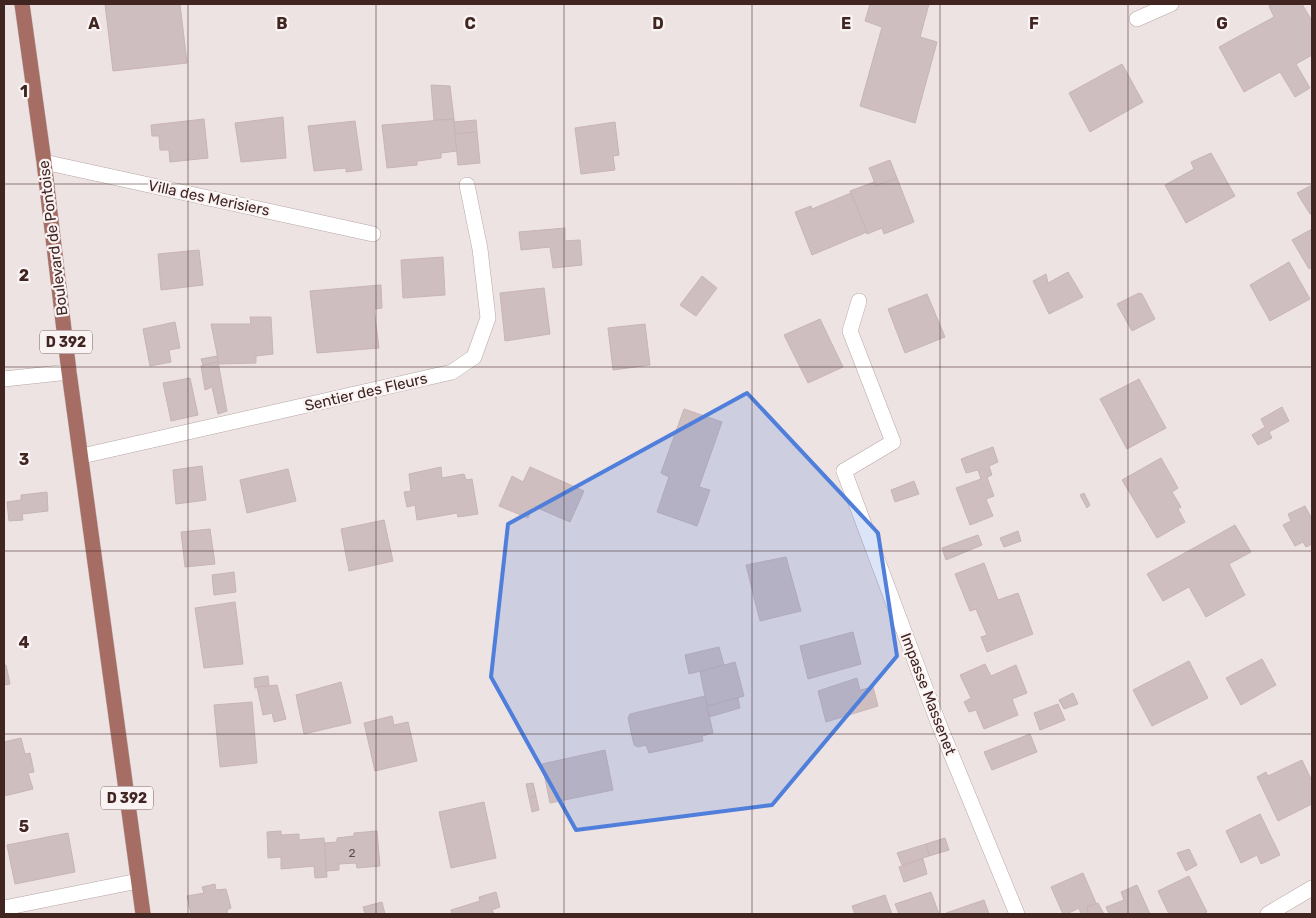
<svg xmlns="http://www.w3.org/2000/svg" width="1316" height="918" viewBox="0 0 1316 918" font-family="Rubik,sans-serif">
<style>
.building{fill:#cfbec0;stroke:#c8b4b5}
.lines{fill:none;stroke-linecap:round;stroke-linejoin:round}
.lane-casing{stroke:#b6a6a5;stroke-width:16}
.street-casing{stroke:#b6a6a5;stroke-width:16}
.primary-casing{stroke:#cac2c1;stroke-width:16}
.lane{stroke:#fff;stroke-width:15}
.street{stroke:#fff;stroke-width:15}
.primary{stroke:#a66d64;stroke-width:15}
.marked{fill:#4f7fdb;fill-opacity:0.2;stroke:#4f7fdb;stroke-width:4;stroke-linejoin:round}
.grid{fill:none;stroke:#402521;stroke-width:1;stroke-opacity:0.55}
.labels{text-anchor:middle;stroke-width:4.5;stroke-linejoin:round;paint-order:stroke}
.number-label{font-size:12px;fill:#644b49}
.shield{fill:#faf3f4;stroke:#786360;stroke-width:1}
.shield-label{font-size:14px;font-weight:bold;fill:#402521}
.street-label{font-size:15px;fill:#402521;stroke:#faf3f4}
.grid-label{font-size:16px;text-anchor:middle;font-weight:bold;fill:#402521;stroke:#faf3f4;stroke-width:4.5;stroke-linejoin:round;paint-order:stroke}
</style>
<rect width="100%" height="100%" fill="#eee3e3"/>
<g class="building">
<polygon points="105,4 180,4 187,63 113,71"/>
<polygon points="870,4 929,4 920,37 937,42 915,123 860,106 882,27 865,21"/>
<polygon points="1273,4 1302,4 1312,21 1312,55 1296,64 1310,88 1295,97 1280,72 1244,92 1219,47 1274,17 1269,6"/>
<polygon points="1122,64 1143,102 1090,132 1069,93"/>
<polygon points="431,85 450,86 454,119 434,120"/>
<polygon points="283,117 286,158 241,162 235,123"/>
<polygon points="204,119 208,158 170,162 169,150 160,150 159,136 152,136 151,125"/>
<polygon points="454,119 457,151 441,153 441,158 417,161 417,165 387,168 382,125"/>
<polygon points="476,120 477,132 455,134 454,122"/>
<polygon points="355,121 362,170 346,172 346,168 314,171 308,126"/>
<polygon points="615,122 619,155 613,156 615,170 581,174 575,128"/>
<polygon points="477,132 480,163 458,165 455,134"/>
<polygon points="1211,153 1235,196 1186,223 1165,185 1194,169 1191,162"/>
<polygon points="890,160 897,178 876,186 869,168"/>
<polygon points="897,178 914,222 884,234 882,228 867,234 850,191 874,182 876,186"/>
<polygon points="1312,185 1312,213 1310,214 1297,193"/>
<polygon points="851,193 867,232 812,255 795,212 811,206 812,209"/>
<polygon points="565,228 565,241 580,240 582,265 553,268 550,247 521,250 519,232"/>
<polygon points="1312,229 1312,267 1309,269 1292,240"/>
<polygon points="199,250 203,285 161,290 158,254"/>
<polygon points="443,257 445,295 403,298 401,260"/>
<polygon points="1289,262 1310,299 1270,321 1250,285"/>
<polygon points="1068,272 1083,297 1049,314 1033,281 1046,274 1048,283"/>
<polygon points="702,276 717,288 696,316 680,305"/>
<polygon points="381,285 382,308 374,309 379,348 317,353 310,291"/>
<polygon points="544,288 550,334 505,341 500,293"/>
<polygon points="1139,293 1142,294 1155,319 1132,331 1117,304"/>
<polygon points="927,294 945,337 905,353 888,309"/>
<polygon points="250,317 271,317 273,354 256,356 256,363 219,364 211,324 251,324"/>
<polygon points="820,319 843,367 808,383 784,335"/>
<polygon points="175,322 180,348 169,350 171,362 150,366 143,329"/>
<polygon points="645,324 650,365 613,370 608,328"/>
<polygon points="217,356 218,362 203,365 201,359"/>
<polygon points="218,362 227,411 218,414 212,387 205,390 201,366"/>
<polygon points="190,378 198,415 171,421 163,383"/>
<polygon points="1139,379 1166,428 1127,449 1100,399"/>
<polygon points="1282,407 1289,421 1269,432 1272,438 1258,445 1252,435 1265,427 1261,419"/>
<polygon points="684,409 722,422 699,487 710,490 697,526 657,512 669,477 661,473"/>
<polygon points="993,447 998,462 989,466 992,475 987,477 994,496 986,499 993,516 970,525 956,488 981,479 978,470 966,473 961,459"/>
<polygon points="1161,458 1178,488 1172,492 1181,507 1178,509 1185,522 1157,538 1122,480"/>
<polygon points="202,466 206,500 176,504 173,470"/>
<polygon points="441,467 442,478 464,474 466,480 472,479 478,514 458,517 457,513 417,520 415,505 407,507 404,492 411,491 409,474"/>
<polygon points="530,467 584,491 570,522 533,506 528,518 499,506 512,476 523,482"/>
<polygon points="288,469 296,501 247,513 240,480"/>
<polygon points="914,481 919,494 895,502 891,490"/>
<polygon points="47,492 48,511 22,514 23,520 9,521 7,502 21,500 21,495"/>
<polygon points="1084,493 1090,505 1087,508 1080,495"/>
<polygon points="1305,506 1312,519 1312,544 1306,547 1303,542 1295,546 1283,525 1291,521 1288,514"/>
<polygon points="384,520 393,561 349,571 341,529"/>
<polygon points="1235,525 1251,552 1229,564 1245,595 1206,617 1189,587 1163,601 1147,574"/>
<polygon points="210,529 215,564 185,567 181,532"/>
<polygon points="1018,531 1021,541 1004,547 1000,538"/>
<polygon points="978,535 982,545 946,560 942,548"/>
<polygon points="786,557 801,611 760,621 746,565"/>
<polygon points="984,563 998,600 1018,593 1033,634 987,652 981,637 987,635 976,609 970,611 955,574"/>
<polygon points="234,572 236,592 214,595 212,575"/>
<polygon points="235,602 243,664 204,668 195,608"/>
<polygon points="853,632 861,664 808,679 800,646"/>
<polygon points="719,647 724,665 689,674 685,655"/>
<polygon points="1262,659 1276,685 1241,705 1226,678"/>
<polygon points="1189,661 1208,698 1152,726 1133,690"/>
<polygon points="735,662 744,696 707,706 700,672"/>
<polygon points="985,664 991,676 1016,665 1027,693 1012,699 1018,715 984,729 976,710 969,712 964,702 971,698 960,675"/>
<polygon points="4,665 6,665 10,684 4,685"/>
<polygon points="268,676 269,685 255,688 254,678"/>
<polygon points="857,678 860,690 873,687 878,706 826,722 818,691"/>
<polygon points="341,682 351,723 304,734 296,695"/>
<polygon points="277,685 286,719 274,722 272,713 263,715 257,687"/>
<polygon points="1073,693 1078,704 1064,709 1059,700"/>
<polygon points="705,696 713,733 702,736 703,741 649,753 646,745 638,747 634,745 628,718 630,714"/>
<polygon points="738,698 740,708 709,717 707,706"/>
<polygon points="252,702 257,763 220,767 214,705"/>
<polygon points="1058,704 1065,720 1040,730 1034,713"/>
<polygon points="392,716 394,725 408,722 417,761 375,771 364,723"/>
<polygon points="1030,734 1037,752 992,770 984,752"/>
<polygon points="21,738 25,754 30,753 34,772 28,773 33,789 4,796 4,742"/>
<polygon points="605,750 613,790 550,803 542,764"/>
<polygon points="1302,760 1312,781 1312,804 1278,821 1257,777 1266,772 1268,776"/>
<polygon points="533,783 536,796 529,798 526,784"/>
<polygon points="536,796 539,810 532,812 529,798"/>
<polygon points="484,802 496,858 451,868 439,812"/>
<polygon points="1260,814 1280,855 1261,864 1257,855 1241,863 1226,831"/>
<polygon points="281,831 281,835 299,834 299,840 324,838 327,877 315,878 314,866 281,869 281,857 268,858 267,832"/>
<polygon points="377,831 380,866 357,868 356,863 339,864 339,870 326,871 325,843 337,842 337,838 354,836 354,833"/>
<polygon points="68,833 75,872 15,884 7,845"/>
<polygon points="945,838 949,850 929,856 926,844"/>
<polygon points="926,844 929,856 902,865 897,853"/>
<polygon points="1189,849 1197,865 1186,871 1177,853"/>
<polygon points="923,859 927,874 904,882 899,867"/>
<polygon points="1083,873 1096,903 1087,907 1088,913 1086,914 1081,914 1079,908 1067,914 1063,914 1051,887"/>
<polygon points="1189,876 1207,912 1202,914 1169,914 1158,891"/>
<polygon points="215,884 216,890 226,889 231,908 227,910 228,914 191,914 187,896 204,893 202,887"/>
<polygon points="1137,885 1150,914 1109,914 1106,907 1124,900 1121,892"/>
<polygon points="496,892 500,907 492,910 494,914 452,914 451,910 480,901 479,897"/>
<polygon points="931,892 939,914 899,914 895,904"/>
<polygon points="885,895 892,914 855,914 852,906"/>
<polygon points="984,900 989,914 947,914 946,913"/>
<polygon points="382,902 385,914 365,914 363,907"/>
<polygon points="1098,903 1104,914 1089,914 1087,907"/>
</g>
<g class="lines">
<g class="lane-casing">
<g id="lane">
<polyline points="844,471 893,442 850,331 859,301"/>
<polyline points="4,908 138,881"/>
</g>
</g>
<g class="street-casing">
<g id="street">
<polyline points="1137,19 1171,4"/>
<polyline points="44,162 373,234"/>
<polyline points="4,379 69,372"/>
<polyline points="82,456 452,372 474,357 488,318 480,249 467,185"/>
<polyline points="844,471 938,722 1017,914"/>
<polyline points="1268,914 1312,888"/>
</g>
</g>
<g class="primary-casing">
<polyline id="primary" points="22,4 44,162 69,372 143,914"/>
</g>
<use href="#lane" class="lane"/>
<use href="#street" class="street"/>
<use href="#primary" class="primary"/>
</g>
<path class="marked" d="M747,393L878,533L897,656L772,805L576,830L491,677L508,524Z"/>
<path class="grid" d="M188,4V914M376,4V914M564,4V914M752,4V914M940,4V914M1128,4V914M4,184H1312M4,367H1312M4,551H1312M4,734H1312"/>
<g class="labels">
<g class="number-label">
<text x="352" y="857">2</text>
</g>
<g class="shield">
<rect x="40" y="330.5" width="52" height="23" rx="4"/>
<rect x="101" y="786.5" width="52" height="23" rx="4"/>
</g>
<g class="shield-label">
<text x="66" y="347">D 392</text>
<text x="127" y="803">D 392</text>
</g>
<g class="street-label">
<text transform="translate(209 198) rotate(12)" y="5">Villa des Merisiers</text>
<text transform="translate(53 238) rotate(-97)" y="5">Boulevard de Pontoise</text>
<text transform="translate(366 392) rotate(-13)" y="5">Sentier des Fleurs</text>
<text transform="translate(928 694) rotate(69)" y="5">Impasse Massenet</text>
</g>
</g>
<g class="grid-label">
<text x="94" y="29">A</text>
<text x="282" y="29">B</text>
<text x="470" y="29">C</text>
<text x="658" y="29">D</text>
<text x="846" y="29">E</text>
<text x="1034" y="29">F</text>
<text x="1222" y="29">G</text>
<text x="24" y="97">1</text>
<text x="24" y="281">2</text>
<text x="24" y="465">3</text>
<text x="24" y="648">4</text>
<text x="24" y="832">5</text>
</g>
<rect width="1316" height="918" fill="none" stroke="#402521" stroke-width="10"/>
</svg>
